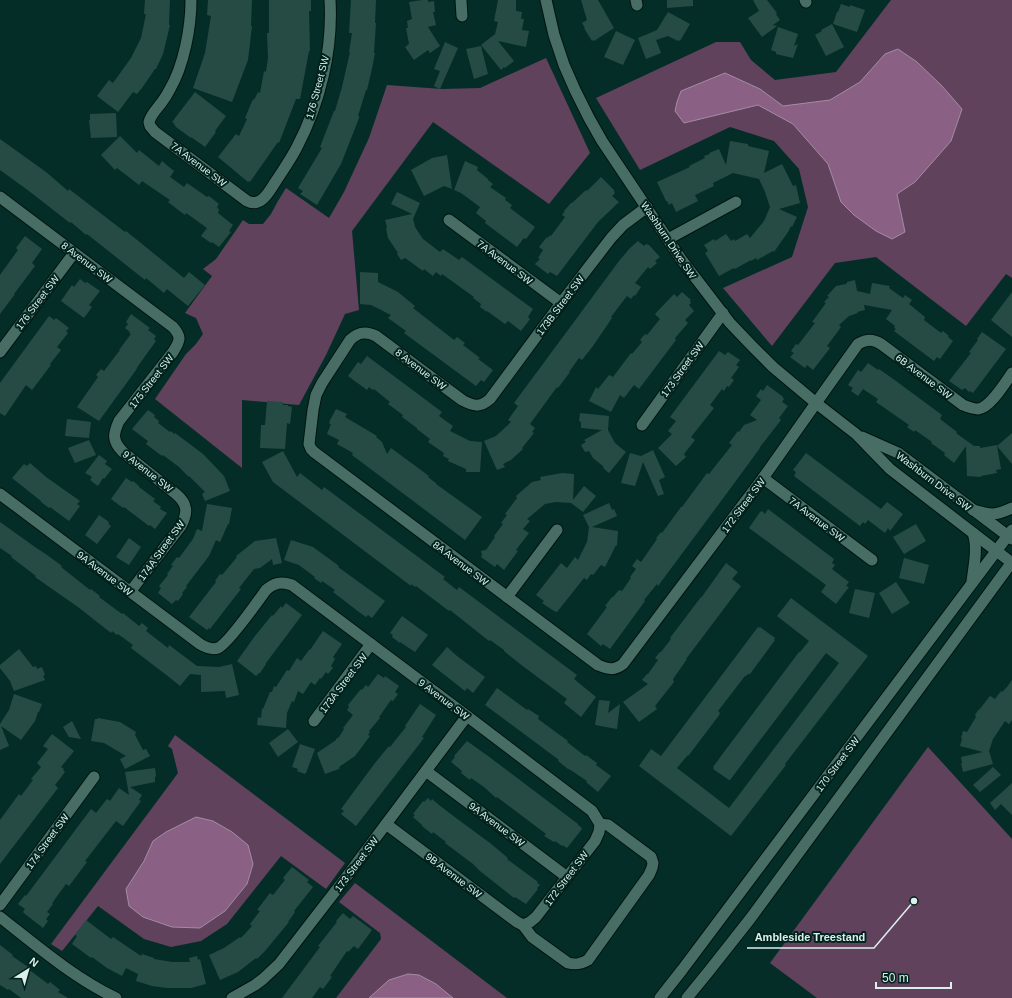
<svg xmlns="http://www.w3.org/2000/svg" width="1012" height="998" viewBox="0 0 1012 998" font-family="Arial,sans-serif">
<style>
.green{fill:#60425d}
.water{fill:#8a6185;stroke:#a38ca4}
.building{fill:#254b44}
.lines{fill:none;stroke-linecap:round;stroke-linejoin:round}
.minor-casing{stroke:#001410;stroke-width:13}
.tertiary-casing{stroke:#001410;stroke-width:13}
.secondary-casing{stroke:#001410;stroke-width:13}
.minor{stroke:#476d65;stroke-width:11}
.tertiary{stroke:#476d65;stroke-width:11}
.secondary{stroke:#476d65;stroke-width:11}
.labels{text-anchor:middle;stroke-width:4;stroke-linejoin:round;paint-order:stroke}
.street-label{font-size:10px;fill:#dcf0eb;stroke:#00231d}
.leader{fill:none;stroke:#dcf0eb;stroke-width:1.5}
.callout-dot{fill:#dcf0eb;stroke:#00231d;stroke-width:1.5}
.callout-label{font-size:11px;text-anchor:middle;font-weight:bold;fill:#dcf0eb;stroke:#00231d;stroke-width:4;stroke-linejoin:round;paint-order:stroke}
</style>
<rect width="100%" height="100%" fill="#052d27"/>
<g class="green">
<polygon points="891,0 1012,0 1012,278 1006,274 966,326 876,257 835,263 772,346 723,288 792,257 808,207 799,169 774,141 730,127 640,170 596,98 716,42 740,42 751,60 775,80 836,72"/>
<polygon points="546,58 590,153 549,204 433,122 352,231 359,310 345,314 326,355 299,405 242,400 242,468 155,399 186,354 196,344 203,334 196,318 185,313 212,276 203,269 216,259 243,220 249,224 263,224 271,214 278,201 286,188 329,218 344,192 369,138 387,85 442,89 480,88"/>
<polygon points="175,735 345,863 326,889 281,856 227,924 201,941 171,947 144,939 98,906 62,951 51,944 178,773 172,749 168,746"/>
<polygon points="928,747 1012,839 1012,998 817,998 770,963"/>
<polygon points="355,883 507,998 336,998 381,939 380,933 339,902"/>
</g>
<g class="water">
<polygon points="898,49 917,62 942,86 962,109 951,141 915,182 897,194 905,232 892,239 876,231 854,215 841,202 828,164 793,124 758,105 684,123 675,111 677,102 681,91 725,73 760,89 783,106 830,100 860,82 885,54"/>
<polygon points="196,817 213,821 232,832 248,845 253,864 247,884 225,911 200,928 172,927 143,917 129,906 126,889 144,861 153,841 166,832"/>
<polygon points="408,974 419,975 436,984 453,998 369,998 389,980"/>
</g>
<g class="building">
<polygon points="145,0 170,0 169,25 170,25 163,54 156,69 155,69 142,88 137,94 133,92 118,112 97,96 109,80 113,83 131,58 141,38 146,14 144,14"/>
<polygon points="208,0 252,0 251,26 252,26 248,60 232,102 193,88 205,53 211,16 207,15"/>
<polygon points="269,0 311,0 311,11 309,11 310,51 309,51 300,99 296,99 279,143 278,142 250,182 249,181 248,182 218,157 236,134 239,136 247,119 245,118 253,99 254,100 258,92 260,93 264,71 266,72 268,58 267,33 269,33"/>
<polygon points="351,0 376,0 375,23 376,23 374,53 375,53 372,69 367,90 366,90 358,116 359,116 359,118 341,164 317,205 300,194 303,191 298,188 322,148 320,147 334,111 335,111 342,87 350,52 349,52 352,33 349,33"/>
<polygon points="422,0 428,0 428,2 434,1 435,12 433,12 436,25 428,27 440,46 430,53 428,50 414,60 405,47 409,44 406,28 408,28 407,21 412,19 409,2"/>
<polygon points="498,0 516,0 516,11 522,12 521,19 524,19 522,30 529,31 526,47 498,41 514,61 505,68 504,67 501,70 481,45 495,34 498,22 494,21"/>
<polygon points="581,0 598,0 614,28 594,41 593,40 592,41 584,28 585,28 582,23 587,20"/>
<polygon points="667,0 693,0 693,6 667,8"/>
<polygon points="753,0 767,0 777,13 776,14 780,20 773,25 777,26 762,37 748,18 759,11"/>
<polygon points="841,4 850,7 850,5 865,10 857,32 833,24 837,12 838,12"/>
<polygon points="668,12 690,24 680,41 678,40 678,41 668,36 656,40 661,53 646,59 638,38 657,30"/>
<polygon points="832,24 844,47 826,56 815,35 822,31 821,30"/>
<polygon points="778,27 798,34 794,46 798,44 793,58 776,54 776,52 771,50"/>
<polygon points="616,31 635,40 623,65 604,57"/>
<polygon points="445,42 458,48 440,89 434,86 440,71 434,69"/>
<polygon points="481,46 488,74 474,79 466,49"/>
<polygon points="195,92 226,116 215,131 216,132 205,147 191,137 191,138 176,127 174,124 174,123 172,122"/>
<polygon points="116,113 117,137 91,138 89,120 90,120 90,114"/>
<polygon points="120,136 137,153 139,150 159,166 162,161 169,167 174,171 170,177 184,187 187,183 207,197 209,196 219,204 217,206 218,206 217,208 219,209 218,213 233,225 229,231 231,232 219,247 212,242 211,243 201,236 207,228 186,213 185,215 177,209 168,202 170,200 142,181 139,185 117,168 115,170 101,155"/>
<polygon points="0,139 46,172 68,191 69,189 125,232 126,231 184,278 189,272 205,285 188,306 167,289 164,293 146,278 145,280 87,234 86,235 71,222 70,223 29,191 0,170"/>
<polygon points="730,141 748,144 748,146 769,151 764,173 782,164 793,186 796,185 800,203 779,209 797,217 792,227 791,226 788,232 774,252 773,251 757,260 756,258 751,261 751,260 735,269 734,268 719,276 705,253 708,251 704,245 714,239 715,241 726,234 731,241 734,239 735,241 747,234 750,238 764,221 770,207 765,192 759,179 733,173 713,183 714,186 695,195 698,201 676,212 672,203 669,205 667,201 666,201 657,182 690,167 689,166 705,158 704,156 710,154 709,153 719,149 726,165"/>
<polygon points="447,155 452,189 444,186 424,196 411,170 432,158"/>
<polygon points="465,161 478,167 477,170 488,179 488,180 493,184 490,187 506,198 505,200 512,205 510,208 535,227 526,239 524,238 517,247 485,223 486,221 476,213 480,207 461,193 454,190"/>
<polygon points="601,177 614,190 614,191 615,193 612,196 619,202 598,222 557,276 550,272 548,274 535,264 540,259 538,258 543,250 539,247 547,237 548,238 550,235 551,236 565,217 562,215 565,211 564,211 571,203 572,203 586,190 587,191"/>
<polygon points="397,192 420,203 413,219 415,227 423,239 440,252 443,249 459,260 462,257 533,309 528,317 530,319 521,331 508,321 505,324 487,311 487,312 480,307 481,304 473,298 474,297 442,274 441,276 436,272 433,276 424,269 423,271 405,258 401,260 397,254 398,253 388,238 386,228 387,227 385,220 412,214 391,204"/>
<polygon points="25,236 42,249 32,263 35,266 14,294 15,294 0,314 0,275 18,250 16,248"/>
<polygon points="638,241 644,246 646,244 649,245 660,257 655,261 657,263 650,269 648,267 635,283 641,287 635,296 634,295 631,299 627,296 611,317 612,318 593,346 582,360 579,358 569,372 570,372 558,388 557,387 530,424 535,428 532,432 534,433 522,448 523,449 511,460 503,464 505,467 497,470 484,441 496,436 511,422 508,420 518,406 514,403 619,261 630,248"/>
<polygon points="360,272 378,273 378,282 398,292 415,306 413,308 454,340 457,337 465,343 463,345 480,358 478,359 493,370 484,382 481,380 476,386 404,333 406,331 388,318 391,315 371,305 360,304"/>
<polygon points="80,279 85,283 87,282 100,291 89,305 92,307 84,318 61,301 72,285 74,287"/>
<polygon points="855,280 857,291 870,294 872,283 890,286 889,288 903,298 905,295 912,300 909,304 925,317 924,320 941,333 943,331 949,336 948,337 953,341 940,359 937,357 934,361 894,331 896,329 894,328 895,326 886,319 892,310 864,305 865,310 857,312 858,313 849,316 839,325 841,327 827,346 830,348 813,370 807,365 805,368 790,357 794,353 791,351 796,344 798,345 815,323 812,322 826,303 824,302 829,297 827,296 836,286 846,284 847,283 847,282"/>
<polygon points="682,292 691,300 690,301 691,303 689,305 694,311 685,320 688,323 675,338 676,340 639,389 634,385 624,398 620,395 611,412 589,401 596,387 598,389 609,375 613,377 631,353 632,354 642,342 640,340 645,334 647,335 660,319 655,314 674,294 677,297"/>
<polygon points="1012,292 1012,337 991,320"/>
<polygon points="131,314 150,328 148,330 156,336 154,339 156,341 138,366 136,370 99,421 77,407 98,377 96,375 101,369 104,371 120,350 119,350 131,334 129,333 130,332 125,328 128,324 126,322"/>
<polygon points="49,316 54,320 56,318 69,328 66,331 68,333 57,347 61,350 50,364 51,365 32,390 26,385 5,416 0,413 0,383"/>
<polygon points="982,332 1006,349 973,393 970,391 969,392 965,388 962,390 949,381 971,353 969,352 978,340 977,339"/>
<polygon points="719,351 725,355 728,352 740,360 736,365 739,367 731,378 734,380 729,387 727,386 724,391 722,389 710,405 714,408 691,437 695,440 684,454 686,457 676,466 658,448 672,434 668,431 676,421 670,417"/>
<polygon points="367,356 442,412 439,416 453,426 450,431 470,441 482,442 480,472 466,472 466,469 448,461 449,459 443,456 444,453 428,442 430,439 417,429 417,428 402,417 403,415 388,404 390,402 374,389 373,390 369,387 367,390 348,376 358,362 361,364"/>
<polygon points="868,363 878,370 879,369 896,381 942,415 940,419 957,432 956,433 974,446 980,446 980,448 997,445 997,446 1012,433 1012,464 997,446 1001,469 996,470 997,473 981,476 981,477 967,476 966,446 954,463 944,455 945,453 931,443 932,442 915,430 914,432 907,427 909,425 876,402 878,399 863,389 858,396 851,391 853,388 848,385 858,370 861,372"/>
<polygon points="767,385 782,396 784,399 782,402 788,406 779,418 781,420 760,447 760,448 727,493 658,586 657,584 644,600 645,601 610,649 603,644 601,646 587,634 607,607 605,606 612,597 613,597 619,590 622,591 631,578 630,577 636,569 632,566 637,559 641,562 657,539 656,538 661,532 662,533 681,507 682,507 707,473 709,474 732,445 729,443 738,431 739,432 744,425 757,420 750,415 761,400 756,396 761,389 763,391"/>
<polygon points="267,401 283,402 283,405 288,405 288,406 292,407 290,424 287,423 285,449 260,448 261,425 265,425"/>
<polygon points="336,409 347,414 345,417 377,436 376,437 382,442 387,454 391,448 429,476 428,477 437,484 436,484 482,517 465,540 352,455 353,453 337,444 339,440 327,434 331,424 329,424 330,422 329,422"/>
<polygon points="148,410 155,415 154,417 159,421 158,423 170,432 171,431 174,434 175,433 203,454 224,476 230,491 205,501 202,494 205,492 189,476 189,477 179,467 163,455 162,456 146,444 148,441 132,429"/>
<polygon points="580,413 609,416 608,430 615,443 626,452 609,473 603,468 604,467 593,458 589,451 585,452 581,445 586,442 584,440 602,430 581,428 581,422 579,421"/>
<polygon points="67,419 91,422 89,438 65,436"/>
<polygon points="89,440 96,455 75,463 68,448"/>
<polygon points="653,450 665,477 659,480 664,494 658,496 643,462 635,486 621,483 630,453 641,456"/>
<polygon points="283,451 297,477 300,473 322,490 324,487 445,577 443,579 457,590 459,587 577,675 574,679 596,697 581,717 564,703 567,699 520,664 504,651 504,650 490,640 489,641 450,610 449,611 416,586 415,587 411,584 411,586 273,482 262,462"/>
<polygon points="806,453 881,509 887,502 903,514 890,531 888,528 885,533 868,520 865,524 863,522 860,526 794,476 796,472 793,470"/>
<polygon points="99,455 107,461 105,464 112,469 104,479 103,478 98,486 91,481 92,481 90,480 92,477 85,473"/>
<polygon points="30,463 46,477 80,501 77,504 80,506 69,521 50,507 49,508 41,502 41,501 12,478 24,464 27,466"/>
<polygon points="562,473 574,474 573,500 584,486 596,496 583,512 571,503 556,502 545,504 527,519 530,521 523,529 529,533 516,550 518,551 504,570 497,564 495,567 481,557 482,555 481,551 486,550 495,537 494,536 503,524 501,523 507,515 505,514 517,498 516,496 532,482 541,480 540,477"/>
<polygon points="126,478 132,482 133,481 139,486 139,487 155,499 153,501 161,507 160,509 167,513 155,529 150,525 149,526 124,507 123,508 111,499"/>
<polygon points="609,503 612,510 614,509 617,516 592,527 618,531 617,546 616,545 605,567 601,565 593,575 591,574 587,580 584,578 557,612 554,611 542,603 544,601 536,595 561,563 567,568 575,557 578,560 587,542 589,527 583,515"/>
<polygon points="207,504 232,508 229,524 228,524 220,542 216,540 209,556 186,586 187,587 182,593 183,594 178,601 176,600 172,604 158,593 161,588 159,586 168,575 167,574 173,566 171,565 177,557 179,558 193,539 197,529 202,531"/>
<polygon points="768,509 834,559 832,563 835,565 832,569 849,582 846,586 849,587 836,604 821,592 826,585 749,528 760,512 762,511 765,514"/>
<polygon points="99,515 109,522 108,523 111,526 97,544 85,535"/>
<polygon points="0,522 35,547 47,555 62,566 61,567 90,590 91,589 100,596 99,597 122,614 123,613 139,626 142,623 148,628 146,631 168,648 169,645 197,666 219,667 232,664 239,695 226,698 225,691 201,692 201,675 190,674 180,686 169,677 131,648 133,645 118,634 117,635 112,631 111,633 78,607 35,577 36,576 11,557 12,556 0,548"/>
<polygon points="916,524 926,541 904,554 893,537"/>
<polygon points="129,538 141,547 129,565 116,557"/>
<polygon points="276,538 282,563 273,565 272,559 260,568 254,569 239,588 241,589 210,629 209,628 207,630 189,617 216,582 215,581 220,574 222,575 237,557 236,556 255,541"/>
<polygon points="291,540 313,547 339,566 338,567 385,601 372,618 368,615 366,617 359,612 333,592 335,590 322,581 321,583 314,578 315,577 299,565 284,560"/>
<polygon points="904,558 929,565 924,584 899,578"/>
<polygon points="726,563 738,572 732,579 741,586 686,659 687,659 673,679 674,682 655,706 657,709 639,722 623,702 648,684 642,680 647,674 648,674 658,660 655,658 660,652 661,652 671,639 670,638 701,597 701,598"/>
<polygon points="896,582 910,603 892,614 879,593"/>
<polygon points="855,589 875,593 869,618 849,613"/>
<polygon points="791,598 868,656 785,764 786,765 731,836 639,766 651,749 661,756 758,627 759,628 760,627 775,638 774,640 775,640 750,674 748,674 746,676 745,676 718,711 720,713 719,714 720,714 689,755 687,756 677,768 729,808 839,663 826,653 730,780 729,780 713,769 714,768 713,767 727,748 799,652 800,652 809,641 777,616"/>
<polygon points="286,603 302,615 266,663 266,664 260,673 259,673 256,676 237,661 255,636 272,615 273,616 281,606 282,608"/>
<polygon points="402,616 428,635 415,652 400,642 400,643 392,637 393,635 390,633"/>
<polygon points="323,631 342,644 333,657 335,659 331,666 333,668 328,674 326,672 321,679 320,678 315,685 311,682 303,694 298,691 294,702 292,701 287,713 286,728 257,725 258,717 261,718 262,708 263,709 270,692 272,692 274,686 276,687 287,670 289,671 297,658 301,661 309,650 310,650"/>
<polygon points="447,647 457,656 485,677 473,693 467,688 465,691 432,665"/>
<polygon points="19,649 33,667 36,666 37,669 42,667 45,675 43,676 45,680 14,691 10,681 0,668 0,665"/>
<polygon points="378,674 384,678 385,676 399,686 395,692 398,694 393,701 391,700 379,717 380,718 369,731 370,732 368,735 370,736 355,756 339,767 340,768 339,769 325,774 317,753 336,740 336,739 339,737 344,729 343,728 353,715 347,710 349,707 348,705 361,689 362,690 366,685 368,687"/>
<polygon points="1012,680 1012,720 1009,724 1005,721 993,739 989,751 993,764 963,772 961,763 962,763 961,757 983,752 960,746 962,739 961,738 963,731 967,732 976,717 975,715 979,709 979,710 990,696 995,699 1001,691 1002,692 1007,687"/>
<polygon points="497,688 527,710 528,709 539,716 538,719 568,741 567,742 585,756 586,755 597,763 596,765 611,776 598,792 586,782 587,781 569,769 568,769 558,761 559,760 485,705"/>
<polygon points="14,694 42,704 39,712 38,712 35,721 21,740 1,726 9,746 0,750 0,724 9,710"/>
<polygon points="599,700 610,701 608,713 620,704 617,729 595,725"/>
<polygon points="420,704 436,715 422,737 424,738 356,826 341,814 344,811 341,809 375,763 389,746 390,747 406,727 405,726"/>
<polygon points="98,718 120,722 136,732 135,735 143,750 146,749 150,756 125,769 120,759 126,756 104,743 91,741 95,719 97,719"/>
<polygon points="72,721 81,739 69,737 63,727"/>
<polygon points="288,729 298,742 278,757 269,743"/>
<polygon points="52,734 74,751 61,767 64,769 63,770 65,772 55,785 58,788 0,864 0,820 19,794 21,796 33,780 31,779 41,767 37,763 48,749 43,746"/>
<polygon points="467,741 488,756 578,824 578,825 582,828 581,829 582,829 567,848 562,845 562,846 555,841 554,842 544,836 546,834 497,797 496,798 484,787 471,778 470,780 461,773 462,771 451,762 455,757 454,756"/>
<polygon points="300,744 315,749 306,773 305,773 305,774 297,771 298,769 292,767"/>
<polygon points="993,767 1001,775 980,792 973,785"/>
<polygon points="155,768 156,776 155,777 155,782 130,787 142,795 139,800 141,801 123,826 116,821 85,861 87,862 69,886 66,884 55,899 52,904 53,904 47,912 50,914 46,919 48,921 43,928 25,914 23,912 25,909 18,904 25,895 26,896 91,809 96,813 107,799 110,801 119,788 129,795 125,772"/>
<polygon points="1012,783 1012,815 1001,804 995,810 990,803"/>
<polygon points="428,798 431,801 432,799 439,805 456,818 490,843 508,858 507,859 538,882 537,883 540,885 537,888 538,889 526,904 515,897 514,898 480,871 473,864 445,843 446,842 433,832 432,834 422,826 422,825 413,817 415,815 413,814 423,801 424,802"/>
<polygon points="292,867 309,880 307,882 313,887 294,911 295,912 288,922 289,922 265,951 257,959 256,958 238,972 220,980 209,955 224,948 240,937 241,938 252,926 250,924 260,911 257,910 270,893 273,895 285,880 283,878"/>
<polygon points="343,913 350,919 353,916 372,930 358,949 354,946 348,952 347,951 330,976 332,977 323,989 320,987 312,998 282,998 320,947 318,946 337,922 336,921"/>
<polygon points="86,920 111,939 113,937 141,956 142,954 154,958 154,959 172,962 190,962 189,958 197,956 198,960 200,959 206,984 191,988 167,988 152,986 136,981 138,974 126,968 122,976 107,968 92,957 91,958 72,944 77,936 75,935"/>
<polygon points="0,945 13,955 12,956 28,967 27,968 48,984 50,982 60,990 58,992 68,998 21,998 9,989 8,990 0,985"/>
</g>
<g class="lines">
<g class="minor-casing">
<g id="minor">
<path d="M191,0C191,27 184,65 170,89C168,93 165,98 162,102C157,109 151,114 149,122L150,126L155,132L247,201C262,208 269,191 276,181C283,170 291,159 297,147C320,103 333,50 330,0"/>
<polyline points="461,0 462,16"/>
<polyline points="636,0 637,5"/>
<polyline points="805,0 806,2"/>
<path d="M0,197L173,327C182,337 180,341 173,352L119,421C113,434 112,441 123,452L176,494C188,504 188,513 181,526L130,592"/>
<path d="M647,207L623,225L611,238L561,303L490,399C480,408 473,406 462,400L376,336C366,331 358,332 350,340L322,383L316,395L313,410L309,444L311,449L314,452L598,665C608,669 614,671 623,664L763,478L816,403L858,344C867,339 873,339 881,344L963,405C968,407 973,409 978,409C990,408 1005,383 1012,373"/>
<polyline points="449,220 561,303"/>
<polyline points="668,239 736,202"/>
<polyline points="0,352 74,253"/>
<polyline points="642,425 723,313"/>
<polyline points="763,478 872,560"/>
<path d="M0,494L200,644C205,647 212,650 218,648C228,644 258,601 266,590C274,583 281,581 292,585L467,716L592,811L600,824"/>
<polyline points="507,597 557,530"/>
<polyline points="314,721 371,644"/>
<polyline points="426,771 567,877"/>
<polyline points="386,824 517,922 523,925"/>
<polyline points="0,905 94,777"/>
<path d="M0,917C37,946 74,978 116,998"/>
<path d="M523,925L532,937L568,963C576,965 581,964 588,960L649,875L652,868L653,863L651,857L608,825L600,824"/>
<polyline points="523,925 530,922 536,917 595,841 599,832 600,824"/>
<polyline points="232,998 255,985 263,979 279,964 344,880 467,716"/>
</g>
</g>
<g class="tertiary-casing">
<g id="tertiary">
<polyline points="546,0 554,35 564,65 575,90 589,118 602,141 681,259 730,323 753,347 773,367 816,403 856,434 890,469 1012,563"/>
<polyline points="862,437 898,453 1012,539"/>
</g>
</g>
<g class="secondary-casing">
<g id="secondary">
<path d="M973,510C991,515 995,516 1012,508"/>
<path d="M972,581C974,566 978,547 973,533"/>
<polyline points="660,998 682,970 1012,530"/>
<polyline points="687,998 709,971 750,919 1012,562"/>
</g>
</g>
<use href="#minor" class="minor"/>
<use href="#tertiary" class="tertiary"/>
<use href="#secondary" class="secondary"/>
</g>
<g class="labels">
<g class="street-label">
<text transform="translate(317 87) rotate(-75)" y="4">176 Street SW</text>
<text transform="translate(199 164) rotate(37)" y="4">7A Avenue SW</text>
<text transform="translate(669 240) rotate(56)" y="4">Washburn Drive SW</text>
<text transform="translate(87 262) rotate(37)" y="4">8 Avenue SW</text>
<text transform="translate(505 262) rotate(37)" y="4">7A Avenue SW</text>
<text transform="translate(37 302) rotate(-53)" y="4">176 Street SW</text>
<text transform="translate(560 305) rotate(-53)" y="4">173B Street SW</text>
<text transform="translate(421 369) rotate(37)" y="4">8 Avenue SW</text>
<text transform="translate(682 369) rotate(-54)" y="4">173 Street SW</text>
<text transform="translate(924 376) rotate(37)" y="4">6B Avenue SW</text>
<text transform="translate(151 381) rotate(-52)" y="4">175 Street SW</text>
<text transform="translate(148 471) rotate(38)" y="4">9 Avenue SW</text>
<text transform="translate(934 481) rotate(37)" y="4">Washburn Drive SW</text>
<text transform="translate(743 505) rotate(-53)" y="4">172 Street SW</text>
<text transform="translate(817 519) rotate(37)" y="4">7A Avenue SW</text>
<text transform="translate(161 550) rotate(-54)" y="4">174A Street SW</text>
<text transform="translate(461 563) rotate(37)" y="4">8A Avenue SW</text>
<text transform="translate(105 573) rotate(37)" y="4">9A Avenue SW</text>
<text transform="translate(343 683) rotate(-53)" y="4">173A Street SW</text>
<text transform="translate(444 699) rotate(37)" y="4">9 Avenue SW</text>
<text transform="translate(837 764) rotate(-53)" y="4">170 Street SW</text>
<text transform="translate(497 824) rotate(37)" y="4">9A Avenue SW</text>
<text transform="translate(47 841) rotate(-54)" y="4">174 Street SW</text>
<text transform="translate(356 864) rotate(-53)" y="4">173 Street SW</text>
<text transform="translate(454 875) rotate(37)" y="4">9B Avenue SW</text>
<text transform="translate(566 878) rotate(-53)" y="4">172 Street SW</text>
</g>
</g>
<path class="leader" d="M914 901L874 948H747"/>
<circle class="callout-dot" cx="914" cy="901" r="4"/>
<g class="callout-label">
<text x="810" y="941">Ambleside Treestand</text>
</g>
<g transform="translate(28 970) rotate(37)" stroke="#00231d" stroke-width="3" paint-order="stroke">
<path d="M0-3L7 15L0 10L-7 15Z" fill="#dcf0eb"/>
<text y="-6" font-size="11" font-weight="bold" text-anchor="middle" fill="#dcf0eb">N</text>
</g>
<path d="M876 982v6h75v-6" fill="none" stroke="#dcf0eb" stroke-width="2"/>
<text x="882" y="982" font-size="12" fill="#dcf0eb" stroke="#00231d" stroke-width="3" paint-order="stroke">50 m</text>
</svg>
